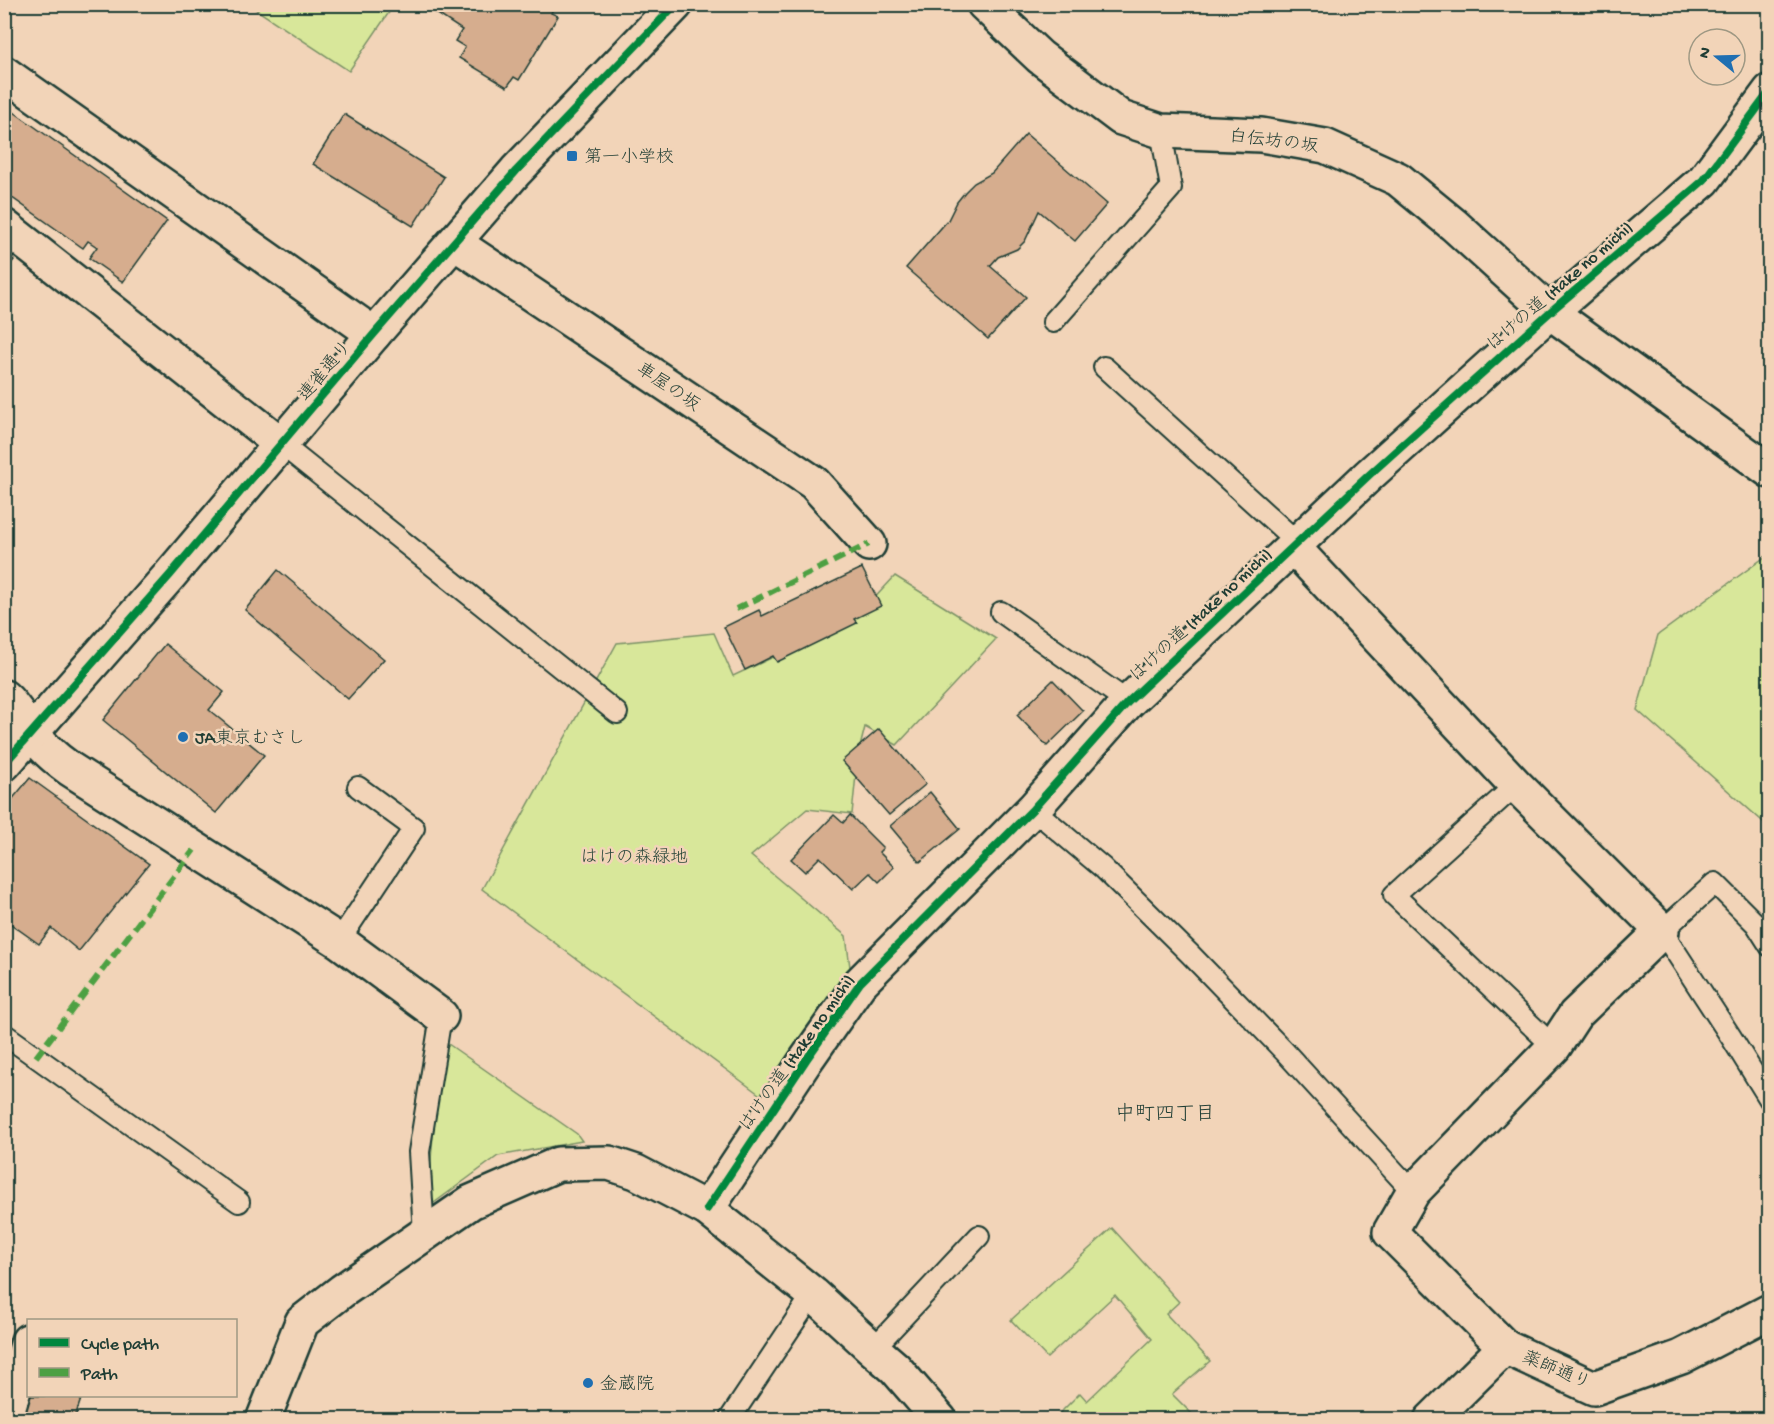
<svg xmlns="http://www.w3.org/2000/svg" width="1774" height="1424" viewBox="0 0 1774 1424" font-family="'Gochi Hand','Klee One',sans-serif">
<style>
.green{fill:#d8e79a;stroke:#7c9267;stroke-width:1.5}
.building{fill:#d6ad8e;stroke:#1f3d34;stroke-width:1.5}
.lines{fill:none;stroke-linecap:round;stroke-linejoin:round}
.service-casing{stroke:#1f3d34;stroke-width:24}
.minor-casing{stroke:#1f3d34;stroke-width:38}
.secondary-casing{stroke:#1f3d34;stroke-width:38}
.service{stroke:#f2d4b8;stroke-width:20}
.minor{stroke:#f2d4b8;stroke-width:33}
.secondary{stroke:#f2d4b8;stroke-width:33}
.quiet{stroke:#4da043;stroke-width:6;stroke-dasharray:12 6;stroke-linecap:butt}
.cycleway-casing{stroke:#f2d4b8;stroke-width:11}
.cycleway{stroke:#00873e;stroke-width:8}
.poi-dot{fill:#1f6fb2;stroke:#f2d4b8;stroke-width:2}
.labels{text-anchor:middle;stroke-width:5;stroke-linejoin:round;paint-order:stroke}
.street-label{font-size:18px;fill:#1f3d34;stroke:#f2d4b8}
.poi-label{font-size:18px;fill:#1f3d34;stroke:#f2d4b8;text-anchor:start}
.park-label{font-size:18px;fill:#284639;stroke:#f2d4b8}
.neighbourhood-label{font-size:20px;fill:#1f3d34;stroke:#f2d4b8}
</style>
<rect width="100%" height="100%" fill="#f2d4b8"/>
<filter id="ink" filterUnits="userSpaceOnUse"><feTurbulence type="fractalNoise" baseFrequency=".0167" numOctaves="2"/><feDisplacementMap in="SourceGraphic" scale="12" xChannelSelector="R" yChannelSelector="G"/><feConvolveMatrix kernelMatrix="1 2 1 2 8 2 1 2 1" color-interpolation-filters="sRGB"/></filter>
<g filter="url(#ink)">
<g class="green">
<polygon points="249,5 394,5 349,71"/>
<polygon points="1769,554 1769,827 1637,710 1658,635"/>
<polygon points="895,576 996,639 897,745 865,727 858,755 852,814 807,809 751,856 846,936 851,975 804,1031 763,1097 482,889 617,643 714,633 733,676 856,618"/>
<polygon points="441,1039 577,1134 582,1141 498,1156 427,1208"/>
<polygon points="1112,1228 1179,1302 1166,1314 1210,1361 1172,1394 1197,1419 1054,1419 1080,1393 1087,1401 1152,1339 1115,1295 1047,1358 1011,1320"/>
</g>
<g class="building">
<polygon points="441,4 556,4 551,13 558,16 519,80 514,77 507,87 459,58 465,47 455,41 462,30 436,13"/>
<polygon points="4,105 167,221 123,282 89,258 97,247 88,241 83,248 4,192"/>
<polygon points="344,114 444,177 413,226 313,164"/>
<polygon points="1026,134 1107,204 1075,241 1039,211 1025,241 1017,249 998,257 990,266 1026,297 988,339 906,268 948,220 957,202 965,192 974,183 992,173"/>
<polygon points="4,252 14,260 4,271"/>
<polygon points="862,568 881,606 854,619 857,623 777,662 773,656 745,670 724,627 759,610 762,616"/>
<polygon points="278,570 384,659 348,699 245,610"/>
<polygon points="165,644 224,692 209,710 264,755 216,813 103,720"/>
<polygon points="1053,680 1083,711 1047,746 1017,715"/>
<polygon points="879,729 926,784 889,815 842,761"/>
<polygon points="30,778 149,864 79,951 51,928 39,944 4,919 4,809"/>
<polygon points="930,792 960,829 920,862 890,826"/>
<polygon points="834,815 843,823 850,815 883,848 879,852 894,867 879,882 870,873 853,889 820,857 805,872 791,859"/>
<polygon points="28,1396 82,1396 74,1420 36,1420 21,1414"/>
</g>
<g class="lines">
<g class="service-casing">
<g id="service">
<polyline points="1053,322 1171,188 1161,131"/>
<polyline points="1104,367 1298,543"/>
<polyline points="281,444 617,713"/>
<polyline points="1001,612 1128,702"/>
<polyline points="1516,785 1394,895 1554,1047"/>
<polyline points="1033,809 1103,868 1190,954 1285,1052 1413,1192"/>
<polyline points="339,941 414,828 358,787"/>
<polyline points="1770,946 1756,924 1715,883 1662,931 1731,1037 1770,1100"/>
<polyline points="4,1034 239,1202"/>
<polyline points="424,1234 419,1152 441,1016"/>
<polyline points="873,1349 979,1236"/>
<polyline points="729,1420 813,1294"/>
</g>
</g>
<g class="minor-casing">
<g id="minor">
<polyline points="984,4 1040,57 1121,118 1161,131 1261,135 1325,146 1398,179 1454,225 1550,312 1770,471"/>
<polyline points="4,73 374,334"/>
<polyline points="4,226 281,444"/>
<polyline points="455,243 814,483 869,544"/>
<polyline points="1294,548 1516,785 1662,931 1575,1015 1554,1047 1413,1192 1390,1232 1505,1347"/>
<path d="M4,697C16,707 21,720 31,732C41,746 56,759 70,769L339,941L441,1016"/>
<polyline points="707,1209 806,1060 860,983 1033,809 1128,702 1369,475 1550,312 1704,180 1770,91"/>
<polyline points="5,1420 28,1341"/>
<polyline points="263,1420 302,1322 342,1291 471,1202 558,1164 609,1163 636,1172 707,1209 813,1294 873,1349 895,1368 940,1420"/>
<polyline points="1431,1420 1505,1347 1594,1388 1681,1357 1770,1311"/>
</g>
</g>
<g class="secondary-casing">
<polyline id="secondary" points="4,764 170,575 374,334 516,171 676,4"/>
</g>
<use href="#service" class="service"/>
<use href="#minor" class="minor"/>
<use href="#secondary" class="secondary"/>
<g class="quiet">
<polyline points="736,609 869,544"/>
<polyline points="36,1057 194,850"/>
</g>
<g class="cycleway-casing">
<g id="cycleway">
<polyline points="4,764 170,575 374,334 516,171 676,4"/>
<polyline points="707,1209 806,1060 860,983 1033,809 1128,702 1369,475 1550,312 1704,180 1770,91"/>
</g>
</g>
<use href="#cycleway" class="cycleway"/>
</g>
</g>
<g class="poi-dot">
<rect x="566" y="150" width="12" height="12" rx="3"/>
<circle cx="183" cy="737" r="6"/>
<circle cx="588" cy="1383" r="6"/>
</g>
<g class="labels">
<g class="street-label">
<text transform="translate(1274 140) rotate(7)" y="6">白伝坊の坂</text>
<text transform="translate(1559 285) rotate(-41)" y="6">はけの道 (Hake no michi)</text>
<text transform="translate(324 370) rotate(-50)" y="6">連雀通り</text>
<text transform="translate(669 386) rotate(34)" y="6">車屋の坂</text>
<text transform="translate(1200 614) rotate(-43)" y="6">はけの道 (Hake no michi)</text>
<text transform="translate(796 1052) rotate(-55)" y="6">はけの道 (Hake no michi)</text>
<text transform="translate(1557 1369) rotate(23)" y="6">薬師通り</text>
</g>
<g class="poi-label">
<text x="584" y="162">第一小学校</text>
<text x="195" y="743">JA東京むさし</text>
<text x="600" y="1389">金蔵院</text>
</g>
<g class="park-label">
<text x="634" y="862">はけの森緑地</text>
</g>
<g class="neighbourhood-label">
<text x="1165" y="1119">中町四丁目</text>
</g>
</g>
<rect width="1774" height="1424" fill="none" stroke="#f2d4b8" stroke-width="24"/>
<rect x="12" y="12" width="1750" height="1400" fill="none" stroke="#1f3d34" stroke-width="2" filter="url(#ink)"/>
<rect x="27" y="1319" width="210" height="78" fill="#f2d4b8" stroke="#9e9883" stroke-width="1.5"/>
<rect x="39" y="1338" width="30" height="9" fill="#00873e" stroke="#9e9883" stroke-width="1.5"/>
<text x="81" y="1349" font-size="18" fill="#1f3d34">Cycle path</text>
<rect x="39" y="1368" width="30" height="9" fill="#4da043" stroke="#9e9883" stroke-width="1.5"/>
<text x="81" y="1379" font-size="18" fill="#1f3d34">Path</text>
<g transform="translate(1717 57) rotate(289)"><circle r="28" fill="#f2d4b8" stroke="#9e9883" stroke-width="1.5"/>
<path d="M0-4.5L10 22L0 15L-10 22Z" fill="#1f6fb2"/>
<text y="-9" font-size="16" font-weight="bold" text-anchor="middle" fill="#1f3d34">N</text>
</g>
</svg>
